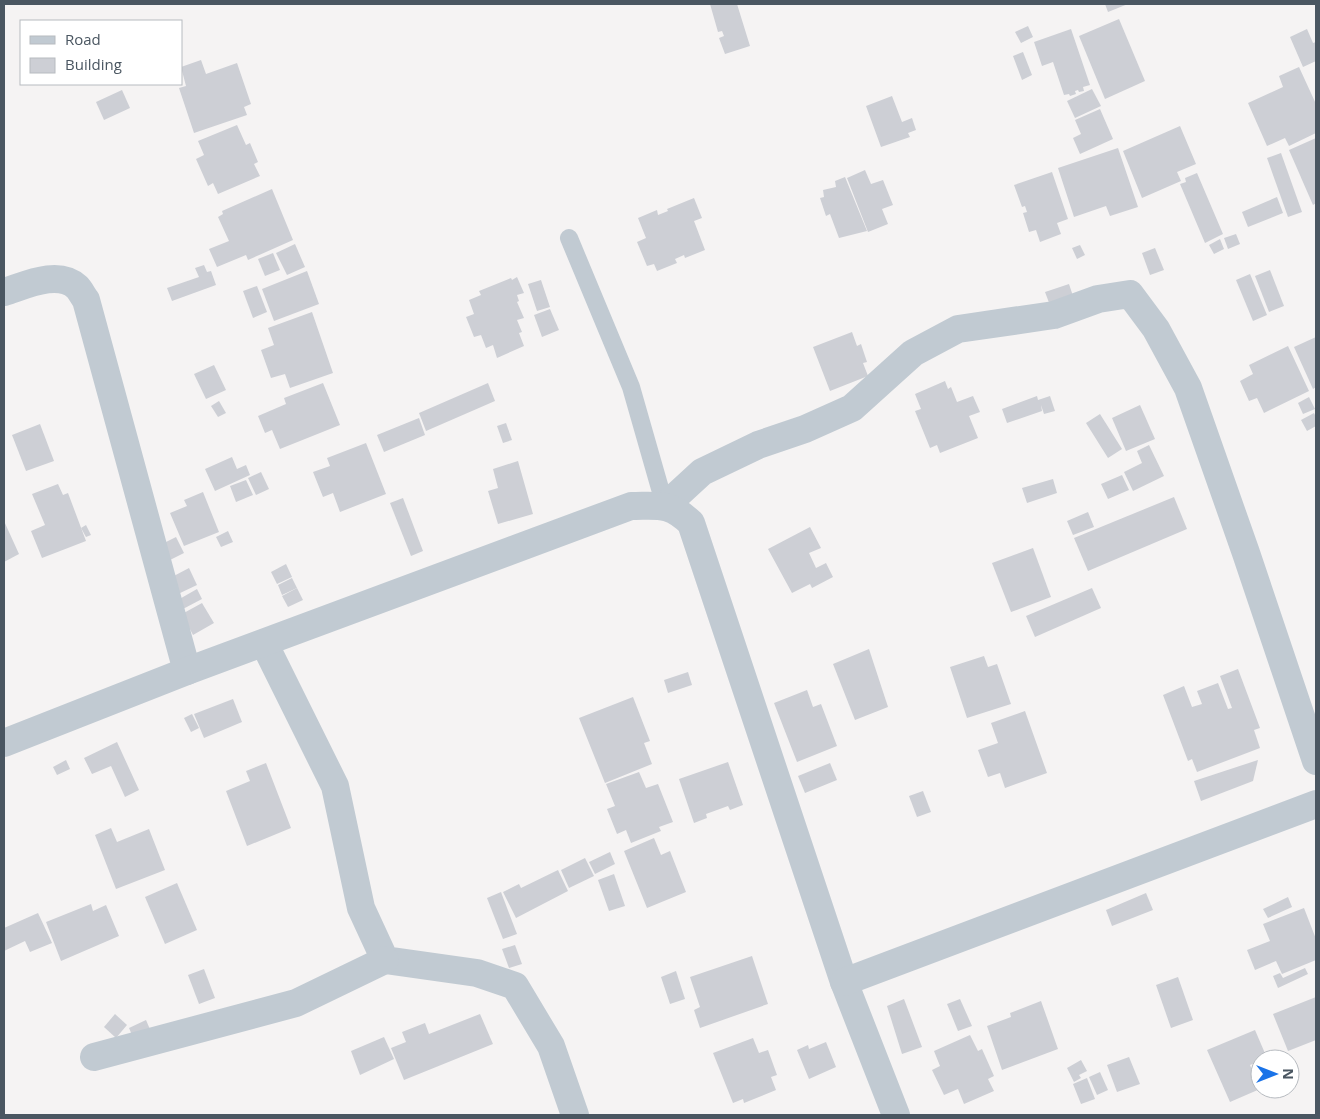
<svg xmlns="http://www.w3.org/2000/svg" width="1320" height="1119" viewBox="0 0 1320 1119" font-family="'Open Sans',sans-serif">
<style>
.building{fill:#cdcfd5}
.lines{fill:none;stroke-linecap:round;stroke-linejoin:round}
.lane{stroke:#c1cad2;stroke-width:18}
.street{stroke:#c1cad2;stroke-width:28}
</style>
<rect width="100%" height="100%" fill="#f5f3f3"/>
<g class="building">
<polygon points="710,4 737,4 750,46 725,54 719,38 724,36 722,31 718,32"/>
<polygon points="1105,4 1128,4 1108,12"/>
<polygon points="1119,19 1145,81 1105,99 1079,36"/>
<polygon points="1028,26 1033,37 1021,43 1015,32"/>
<polygon points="1071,29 1090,85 1083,87 1084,91 1079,92 1078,90 1075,91 1076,94 1070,96 1069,94 1064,95 1053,62 1042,66 1034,42"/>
<polygon points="1307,29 1313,43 1316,42 1316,61 1303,67 1290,37"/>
<polygon points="1023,52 1032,75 1022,80 1013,56"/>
<polygon points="201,60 206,74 237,63 251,104 244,107 247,115 194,133 179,88 186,86 181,67"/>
<polygon points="1299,67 1316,104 1316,133 1289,146 1285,138 1267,146 1248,103 1283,87 1279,76"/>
<polygon points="1092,89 1101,106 1075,118 1067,101"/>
<polygon points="122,90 130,108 104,120 96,102"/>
<polygon points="892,96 902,122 912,118 916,130 908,133 910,137 881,147 866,106"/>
<polygon points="1100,109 1113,139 1080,154 1073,138 1081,134 1075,120"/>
<polygon points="237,125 246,145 250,143 258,162 254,164 260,176 218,194 213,183 208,186 196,159 204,155 198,141"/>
<polygon points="1180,126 1196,164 1177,172 1181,181 1142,198 1123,151"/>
<polygon points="1316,138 1316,203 1313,205 1289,150"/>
<polygon points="1118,148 1138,207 1110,216 1106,206 1074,217 1058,168"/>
<polygon points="1281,153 1302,212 1288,217 1267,158"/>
<polygon points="865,170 871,184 883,180 893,205 882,209 888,224 868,232 847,178"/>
<polygon points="1052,172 1068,219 1057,223 1061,234 1040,242 1036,230 1029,232 1023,213 1027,212 1025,206 1022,207 1014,185"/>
<polygon points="1197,173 1223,234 1205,243 1180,184 1186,182 1185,178"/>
<polygon points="845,177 867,231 839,238 830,214 826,216 820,198 824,197 823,190 836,187 835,181"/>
<polygon points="272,189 293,240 248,260 246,255 217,267 209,249 229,241 218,217 223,214 222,211"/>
<polygon points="1277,197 1283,213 1248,227 1242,212"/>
<polygon points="694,198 702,218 694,221 705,250 685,258 684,255 675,259 677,263 657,271 654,264 647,266 637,242 646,238 638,218 657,210 658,215 668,211 667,209"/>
<polygon points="1236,234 1240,244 1228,249 1224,238"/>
<polygon points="1220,239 1224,249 1214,254 1209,245"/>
<polygon points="295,244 305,267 287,275 276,253"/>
<polygon points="1080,245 1085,255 1077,259 1072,248"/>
<polygon points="1155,248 1164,270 1150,275 1142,253"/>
<polygon points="273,253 280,270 265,276 258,259"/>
<polygon points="204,265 207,272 211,271 216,285 172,301 167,288 199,277 195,268"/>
<polygon points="1270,270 1284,306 1269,312 1255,276"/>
<polygon points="307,271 319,304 274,321 262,289"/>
<polygon points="1250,274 1267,315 1253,321 1236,280"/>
<polygon points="517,277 524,293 517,295 519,301 517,302 524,318 517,320 522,332 519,333 524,346 497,358 493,345 486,348 481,335 474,337 466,317 474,314 469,300 481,295 479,291 511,278 512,280"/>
<polygon points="541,280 550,307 537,311 528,284"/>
<polygon points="1069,284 1074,299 1051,308 1045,292"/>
<polygon points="257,286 267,312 253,318 243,291"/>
<polygon points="550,309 559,330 542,337 534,315"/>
<polygon points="312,312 333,373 290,388 285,374 271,378 261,350 274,345 268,328"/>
<polygon points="852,332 857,346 861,344 867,362 863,363 868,376 830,391 813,347"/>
<polygon points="1316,337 1316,387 1313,389 1294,347"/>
<polygon points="1288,346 1309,391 1264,413 1257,398 1249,401 1240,381 1253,374 1249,365"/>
<polygon points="214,365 226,390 206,399 194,374"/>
<polygon points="945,381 948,389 951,387 957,402 973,396 980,412 969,416 978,438 940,453 937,445 930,448 915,411 921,409 915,394"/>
<polygon points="323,383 340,425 280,449 272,430 265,433 258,416 286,404 284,398"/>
<polygon points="488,383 495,401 426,431 419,413"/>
<polygon points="1037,396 1038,400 1050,396 1055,411 1044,414 1041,405 1042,411 1007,423 1002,409"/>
<polygon points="1309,397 1315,409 1303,414 1298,403"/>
<polygon points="219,401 226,413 218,417 211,406"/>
<polygon points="1140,405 1155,439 1126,451 1112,418"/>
<polygon points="1314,413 1316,417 1316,426 1307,431 1301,420"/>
<polygon points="1100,414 1122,449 1108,458 1086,423"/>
<polygon points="419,418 425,435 384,452 377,435"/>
<polygon points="506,423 512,440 503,443 497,426"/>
<polygon points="40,424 54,461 26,471 12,435"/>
<polygon points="366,443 386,494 340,512 333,493 323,497 313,472 330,466 327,458"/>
<polygon points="1149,445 1164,476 1133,491 1124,472 1142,463 1137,451"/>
<polygon points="232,457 237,469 246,465 250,475 215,491 205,469"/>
<polygon points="518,461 533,514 498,524 488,491 498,488 493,469"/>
<polygon points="261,472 269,489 256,495 248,478"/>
<polygon points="1122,475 1129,490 1108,499 1101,484"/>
<polygon points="1053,479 1057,493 1027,503 1022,488"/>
<polygon points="246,480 253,495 236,502 230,486"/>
<polygon points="58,484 63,495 68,493 86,541 42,558 31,531 45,525 32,494"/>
<polygon points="203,492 219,532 184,546 170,513 187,506 184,500"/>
<polygon points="1174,497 1187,529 1088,571 1074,538"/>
<polygon points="403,498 423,551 411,556 390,503"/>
<polygon points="1088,512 1094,527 1073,535 1067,521"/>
<polygon points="4,521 19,554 4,562"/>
<polygon points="86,525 91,535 86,537 81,528"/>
<polygon points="810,527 821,548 809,553 816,568 826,563 833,577 812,588 810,584 792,593 768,549"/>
<polygon points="228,531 233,542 221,547 216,537"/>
<polygon points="176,537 184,553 168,561 160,545"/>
<polygon points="1033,548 1051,597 1011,612 992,563"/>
<polygon points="286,564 292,577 277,584 271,572"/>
<polygon points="189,568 197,585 178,594 170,578"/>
<polygon points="292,578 297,588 282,595 278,585"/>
<polygon points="297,588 303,600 288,607 282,596"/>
<polygon points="1092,588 1101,608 1035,637 1026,616"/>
<polygon points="197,589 202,599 181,610 176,601"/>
<polygon points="202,603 214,623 193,635 182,614"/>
<polygon points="869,649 888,707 855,720 833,664"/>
<polygon points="984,656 988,667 997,664 1011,704 967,718 950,667"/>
<polygon points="1238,669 1260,728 1254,730 1260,748 1197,772 1192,759 1188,761 1163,695 1184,686 1192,707 1202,704 1197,691 1218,683 1228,709 1232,708 1220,676"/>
<polygon points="688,672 692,685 668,693 664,680"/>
<polygon points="807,690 813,707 821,704 837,746 797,762 774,703"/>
<polygon points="633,697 650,741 644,743 652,764 605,783 579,718"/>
<polygon points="233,699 242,722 204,738 194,714"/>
<polygon points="1025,711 1047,773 1005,788 1000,773 988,777 978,750 998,743 991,723"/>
<polygon points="192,714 199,728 191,732 184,718"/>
<polygon points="117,742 139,790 125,797 111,766 92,774 84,758"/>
<polygon points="66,760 70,769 57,775 53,767"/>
<polygon points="1258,760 1253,781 1201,801 1194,781"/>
<polygon points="728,762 743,805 730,810 728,806 706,814 707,818 694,823 679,779"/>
<polygon points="266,763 291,828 247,846 226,791 250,781 246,771"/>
<polygon points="830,763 837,780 805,793 798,776"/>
<polygon points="639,772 646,788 658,784 673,822 659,827 661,831 631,843 626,830 617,834 607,809 615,806 606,784"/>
<polygon points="923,791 931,812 917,817 909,796"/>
<polygon points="111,828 117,842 149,829 165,870 116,889 95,835"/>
<polygon points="654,838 661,855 670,851 686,892 647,908 624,851"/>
<polygon points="610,852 615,864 595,874 589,862"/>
<polygon points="585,858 594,876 569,888 561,870"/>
<polygon points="558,870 568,891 516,918 503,892 519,884 521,888"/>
<polygon points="614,874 625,906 609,911 598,880"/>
<polygon points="177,883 197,930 165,944 145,897"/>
<polygon points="501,892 517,934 503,939 487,898"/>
<polygon points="1146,893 1153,910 1112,926 1106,910"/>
<polygon points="1288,897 1292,907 1268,918 1263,909"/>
<polygon points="91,904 93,911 106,905 119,936 61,961 46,922"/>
<polygon points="1304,908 1316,939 1316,960 1282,974 1276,961 1255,970 1247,950 1270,941 1263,924"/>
<polygon points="38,913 52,943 30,952 25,941 4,951 4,928"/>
<polygon points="515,945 522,964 509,968 502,949"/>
<polygon points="752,956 768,1004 700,1028 694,1010 700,1007 690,977"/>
<polygon points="1305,968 1308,974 1278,988 1273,976 1280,973 1283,978"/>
<polygon points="204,969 215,998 199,1004 188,975"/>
<polygon points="676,971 685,999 670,1004 661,977"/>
<polygon points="1178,977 1193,1020 1171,1028 1156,985"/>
<polygon points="1316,997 1316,1040 1288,1051 1273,1014"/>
<polygon points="904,999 922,1047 902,1054 887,1006"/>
<polygon points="960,999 972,1026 958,1031 947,1004"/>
<polygon points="1041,1001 1058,1049 1002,1070 987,1026 1011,1017 1010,1013"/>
<polygon points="115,1014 127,1025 116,1038 104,1027"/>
<polygon points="480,1014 493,1044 404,1080 391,1048 406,1042 402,1032 425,1023 429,1034"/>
<polygon points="146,1020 152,1034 135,1042 129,1028"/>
<polygon points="1255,1030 1267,1058 1260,1059 1260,1061 1250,1065 1260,1089 1230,1102 1207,1050"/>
<polygon points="970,1035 978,1051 982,1049 994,1076 988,1079 994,1091 964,1104 958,1089 944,1095 932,1070 940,1066 934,1051"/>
<polygon points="384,1037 394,1059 360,1075 351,1051"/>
<polygon points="753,1038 759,1053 768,1050 777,1075 771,1077 776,1090 744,1103 743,1099 733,1103 713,1053"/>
<polygon points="826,1042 836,1067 809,1079 797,1050 808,1045 809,1049"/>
<polygon points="1129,1057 1140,1084 1117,1092 1107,1065"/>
<polygon points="1081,1060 1087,1071 1079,1075 1081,1078 1074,1082 1067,1068"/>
<polygon points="1100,1072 1108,1090 1097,1095 1089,1077"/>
<polygon points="1087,1078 1095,1099 1081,1104 1073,1084"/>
</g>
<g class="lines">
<polyline class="lane" points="569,238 631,387 665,506"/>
<g class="street">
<path d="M4,292C24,286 58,269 77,287C80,290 83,296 86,300L187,671"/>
<polyline points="665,506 702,472 758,445 805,429 852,408 913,353 958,329 1054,315 1098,299 1130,294 1156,329 1188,388 1246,553 1316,761"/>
<polyline points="264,643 335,786 361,908 385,960 477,973 515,986 551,1046 575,1115"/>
<path d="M4,743L187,671L631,506C659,506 669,502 691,523L844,982L896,1115"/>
<polyline points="844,982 1316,804"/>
<polyline points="94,1057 296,1003 385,960"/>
</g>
</g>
<rect width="1320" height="1119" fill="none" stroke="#4a5661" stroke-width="10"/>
<rect x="20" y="20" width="162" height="65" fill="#ffffff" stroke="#b7bbc0"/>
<rect x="30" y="36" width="25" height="8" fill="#c1cad2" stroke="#b7bbc0"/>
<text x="65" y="45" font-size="15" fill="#4a5661">Road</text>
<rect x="30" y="58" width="25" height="15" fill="#cdcfd5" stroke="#b7bbc0"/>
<text x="65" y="70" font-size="15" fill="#4a5661">Building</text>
<g transform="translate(1275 1074) rotate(90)"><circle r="24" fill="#ffffff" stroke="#b7bbc0"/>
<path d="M0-4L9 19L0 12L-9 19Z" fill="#1a73e8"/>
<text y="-8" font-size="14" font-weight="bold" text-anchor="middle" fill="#4a5661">N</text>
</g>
</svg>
